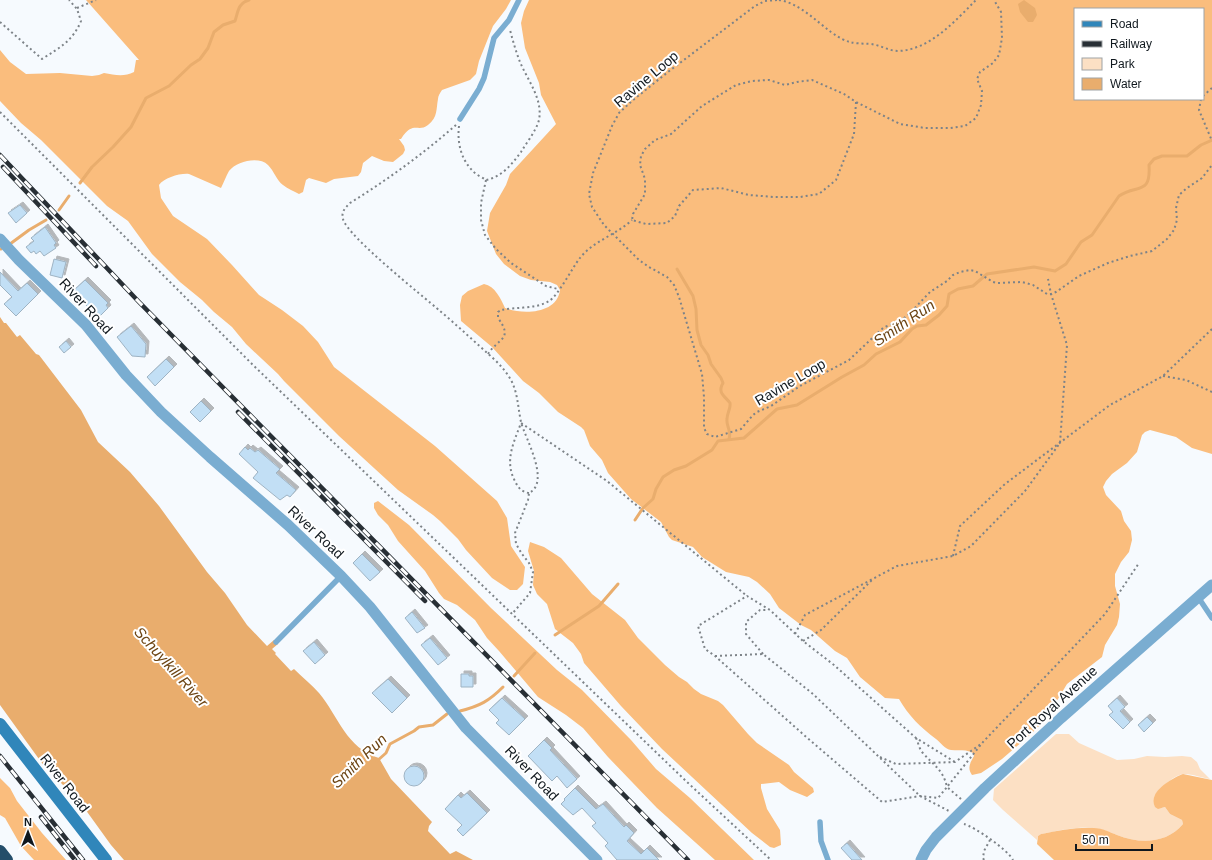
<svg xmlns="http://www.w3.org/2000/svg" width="1212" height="860" viewBox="0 0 1212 860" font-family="Helvetica,sans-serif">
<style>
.green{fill:#fce0c4}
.forest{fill:#fabd7d;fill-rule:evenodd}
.water{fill:#e9ad6d}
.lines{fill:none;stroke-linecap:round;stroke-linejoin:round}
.stream{stroke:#e9ad6d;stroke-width:3}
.building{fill:#c2dff5;stroke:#9eb3c3;filter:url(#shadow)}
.path{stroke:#7d8388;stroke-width:2;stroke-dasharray:2 3;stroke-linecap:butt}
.lane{stroke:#7aadd1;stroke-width:5.5}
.street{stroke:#7aadd1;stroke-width:11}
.secondary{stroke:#3086ba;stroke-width:12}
.highway{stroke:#244e6a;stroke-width:12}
.rail-casing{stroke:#282f35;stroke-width:4.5}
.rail{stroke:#fff;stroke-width:3;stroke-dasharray:9;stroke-linecap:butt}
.labels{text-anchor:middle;stroke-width:4;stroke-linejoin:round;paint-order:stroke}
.street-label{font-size:14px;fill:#10181e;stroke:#fff}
.water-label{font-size:15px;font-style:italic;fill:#6c4413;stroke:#fff}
</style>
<defs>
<filter id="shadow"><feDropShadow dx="3" dy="-3" stdDeviation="0" flood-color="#0004"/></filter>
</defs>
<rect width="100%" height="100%" fill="#f6fafe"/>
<path class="green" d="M1056,734H1069L1079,743L1117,760L1134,759L1147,756L1165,757L1182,756L1191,757L1197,762L1200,769L1210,779C1202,778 1193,774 1185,774C1174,774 1164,786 1156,793L1162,808L1165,807L1170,814L1182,820L1183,824C1166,844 1140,844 1117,835C1109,832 1102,829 1094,828C1077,826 1058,831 1041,834L1038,836L1037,840L1003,810L993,800L994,789Z"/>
<g class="forest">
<path d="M86,0H511L506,9L493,26L479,61L476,74L470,80L442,90C440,93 438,96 438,99C436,109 438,117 428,125C418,133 413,120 401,139H399L404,146L405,150L403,154L393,162L384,161L372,156L363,163L361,172L358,176L334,179L326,183L309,178L306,180L303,192L299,194C294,191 288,189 283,185C277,181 274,171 268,165C259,156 237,161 229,171C226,176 224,182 221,188L189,174C180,173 164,178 159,185L161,198L173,216L207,239L232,265L259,295L282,310L303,326L318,342L334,367L435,446L497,501L507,518L511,546L525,567L523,584L517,590H510L492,578L466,550L458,539L440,521L433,515L398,490L339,436L284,381L278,374L246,344L232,327L214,312L202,300L180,282L152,254L128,221L107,206L41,140L21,123L0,101V50L10,62L26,74L60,73L92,76L99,75L104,73C115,75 124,77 134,72L136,60H139Z"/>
<path d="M529,0H1212V454L1192,448L1176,437L1150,430L1145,432L1142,435L1137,452L1127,463L1112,474L1106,481L1103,487L1106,495L1121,511L1124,521L1131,531L1132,540L1129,552L1121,562L1115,574V586L1120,604L1119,617L1117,625L1105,645L1102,657L1067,684L1046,719L1029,736L1002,759L981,773L972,775C967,768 970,763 974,756L973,753C966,749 958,751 951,750C945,749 941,743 936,739C921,728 908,715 899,699L885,698L860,677L847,658L835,651L811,630L801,625L779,608L770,594L757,582L749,577L726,572L702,557L693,547L672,540L669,537L661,522L631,499L608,473L602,460L590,446L584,430L581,427L558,412L539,393L523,381L492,347L461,321L460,305L462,296L468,291L484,284C495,286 501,299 505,308C523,315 557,314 560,290L557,285L550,282L531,280L520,276L504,264L496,254L487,231L490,213L506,185L510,174L556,124L541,95L539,83L525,48L521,23L524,11ZM1075,9H1203V99H1075Z"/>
<polygon points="378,501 409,525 491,608 557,670 582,690 631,740 656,769 690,798 754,860 715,860 657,808 608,757 583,728 566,715 538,697 499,651 487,638 475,620 457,605 444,599 439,593 425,571 398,541 388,525 378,515 374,508 374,503"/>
<polygon points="530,542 544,547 561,558 592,594 625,620 638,638 665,665 679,677 687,682 694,689 701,694 718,701 723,705 748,734 757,743 789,765 794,772 813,788 814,792 807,797 790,790 779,782 761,784 761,788 767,809 780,830 781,845 774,848 770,847 752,833 662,749 621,706 584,663 581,654 573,643 555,629 547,604 537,594 533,585 534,571 528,551"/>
<path d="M1183,774L1212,780V860H1054L1037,844L1038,836L1041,834C1058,831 1076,827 1094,828C1103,828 1109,832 1117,835C1140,844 1166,844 1183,824L1182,820L1170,814L1165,807L1158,809L1155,807C1153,803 1153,799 1155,795C1158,787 1176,776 1183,774Z"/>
<polygon points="0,778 10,788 17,801 42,833 66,860 34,860 21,846 5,818 0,815"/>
</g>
<g class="water">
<polygon points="1024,0 1035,8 1037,15 1033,22 1028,22 1020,12 1018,4"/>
<path d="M0,317L4,323H6L17,337L20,335L36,354L39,355L81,410L98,442L130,472L159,506L207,572L225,593L247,625L267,646L274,640L278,644L272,649L276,653L275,654L291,671L294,669C302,677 312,685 319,693C339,717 346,748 379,758L391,779L432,822L429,826L428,831L450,854L456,851L473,860H124L111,845L80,802L44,766L0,705Z"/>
</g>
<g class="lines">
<g class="stream">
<path d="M80,183L92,167L113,147L131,127L146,98L169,86L191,65L200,59L208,48L214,32L223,25L235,21C238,12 238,3 249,0"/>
<polyline points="59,210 69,196"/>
<polyline points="10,244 29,230 46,220"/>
<polyline points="0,249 1,249"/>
<path d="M677,269L693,296L696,309L697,330L701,345L708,355L711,364L721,378L723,383C717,393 725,396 730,403C731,408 727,413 727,419C726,426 732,432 729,439"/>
<path d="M635,520L643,508L653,499L656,489L663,477L674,470L686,466L712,450L718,441L744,438L777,409L797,405L842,377L864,365L876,354L900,342L912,329L917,326L926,325L939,315L947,306L949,294L958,289L973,286L987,274L1034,267L1055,271L1066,264L1081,242L1092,235L1119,196C1137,184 1151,196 1149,165L1154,159L1162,156H1187L1201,145L1212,140"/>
<polyline points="555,635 599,606 618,584"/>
<polyline points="514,676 535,653"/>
<path d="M460,711C480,706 489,701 503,687"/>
<polyline points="377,761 386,753 390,744 414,731 419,727 433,725 447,714"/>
</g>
</g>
<g class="building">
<polygon points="20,205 27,213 16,223 8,213"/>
<polygon points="45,227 56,243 54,245 56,248 44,256 40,251 36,254 34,251 31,253 26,247 34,241 31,238"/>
<polygon points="54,259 66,262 62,278 50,275"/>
<polygon points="0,272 18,291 27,283 38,294 16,316 4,304 12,297 0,285"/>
<polygon points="85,280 108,303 106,305 108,308 98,318 73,291"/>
<polygon points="131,326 146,344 145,357 132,356 117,337"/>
<polygon points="66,341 71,347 64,353 59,347"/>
<polygon points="166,359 174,367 155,386 147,377"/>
<polygon points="201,401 211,411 200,422 190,412"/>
<polygon points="245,447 248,450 250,448 255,452 258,450 280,469 276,473 296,490 290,497 287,495 280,500 253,478 258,472 239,454"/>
<polygon points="362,554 380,572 370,581 353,563"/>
<polygon points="412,612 425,628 417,633 405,618"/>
<polygon points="430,638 447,658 438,665 421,645"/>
<polygon points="314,642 325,655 315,664 303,651"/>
<polygon points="461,674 469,674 469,676 473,676 473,687 461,687"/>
<polygon points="388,679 407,698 392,713 372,693"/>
<polygon points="502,698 525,719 509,735 496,723 499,720 489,710"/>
<polygon points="1117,698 1125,707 1120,711 1130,722 1123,729 1109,715 1113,712 1108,706"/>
<polygon points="1147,717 1153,723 1144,732 1138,725"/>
<polygon points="544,740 552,748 550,750 577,779 567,788 557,776 552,781 528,756"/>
<circle cx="414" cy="776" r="10"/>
<polygon points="575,788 596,809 603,804 624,827 626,825 634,833 627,841 641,854 647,848 659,860 617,860 605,846 608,843 592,826 596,823 582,808 573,815 561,804 565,800 564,799"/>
<polygon points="467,793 487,813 463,836 457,830 462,825 445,809 458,795 461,798"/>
<polygon points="847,843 862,860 852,860 841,848"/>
</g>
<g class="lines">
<g class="path">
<polyline points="777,0 765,1 755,6 668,72 633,100 619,113 612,126 593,173 589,194 592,207 604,225 639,260 649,267 667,277 674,285 679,297 702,374 704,397 704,428 707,434 715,437 741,429 753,415 757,412 771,406 800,386 849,360 883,328 904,318 910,313 930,292 947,281 953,275 960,272 970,270 975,271 993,282 997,283 1022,282 1033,285 1047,294 1051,294 1056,292 1079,276 1108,263 1130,256 1152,251 1167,239 1174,230 1177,220 1176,208 1179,195 1187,188 1202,178 1212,165"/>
<path d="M779,0C799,3 816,21 831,32C848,44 852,43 871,44C880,45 889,51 898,51C930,50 955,21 976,0"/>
<polyline points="77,8 96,0"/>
<path d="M0,22L42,59C59,48 73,41 81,21L77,9L69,0"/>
<polyline points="1203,96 1212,88"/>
<polyline points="1201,99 1199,110 1212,141"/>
<polyline points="856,102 854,134 836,180 819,194 800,197 774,197 749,195 721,188 693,190 679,206 675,216 667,223 646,224 632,220 633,214 645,194 645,179 640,165 641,156 645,149 655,140 671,134 702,106 736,85 752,81 769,80 785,85 797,82 812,80 844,94 856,102 900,124 925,128 950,128 965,126 976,118 981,105 982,91 977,79 980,72 993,63 999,55 1002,38 1001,12 994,0"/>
<polyline points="0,112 253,365 687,782 771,860"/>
<path d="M456,125C423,154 387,180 350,203C345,208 341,212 343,219C347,236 423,296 440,311C459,327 477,344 495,360C502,367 508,374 512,382C518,395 518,408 521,422C525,438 551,482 529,493L528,500L515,533L516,544L522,554L529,563L533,572L530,593L512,614"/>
<path d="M459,126C457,142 461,160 473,171C476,175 482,177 486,180C502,177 512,164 521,152C527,142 536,131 539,120C543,99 528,81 520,62C516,52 513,41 510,30"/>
<polyline points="486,180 481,203 481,220 485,235 496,249 511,263 546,286 558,289"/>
<path d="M488,354C498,338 514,340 498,318V312L501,310C515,307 537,309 549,301C558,296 572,268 580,258C593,241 616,235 632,220"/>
<polyline points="1163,376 1186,380 1212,392"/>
<path d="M529,493C522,492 518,488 515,481C504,461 514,442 521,423L607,481L747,596"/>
<polyline points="953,556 960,526 1005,484 1110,405 1163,376 1212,329"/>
<polyline points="795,634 805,615 897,566 953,556 971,546 1025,491 1060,443 1067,345 1051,294 1048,279"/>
<polyline points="803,641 821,630 872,580"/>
<polyline points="763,654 746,634 746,622 760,610 768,610"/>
<polyline points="715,656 763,654 813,694 920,796 949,811"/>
<path d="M916,738C918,742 919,748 922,752C933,765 943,769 947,787L938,798L920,796L882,802L804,735L715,656L705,649L698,626L747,596L770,610L803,641L834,665L916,738L955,762"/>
<polyline points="880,757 896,764 955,762 981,744"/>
<polyline points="961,799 947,787 983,742 1105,614 1139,563"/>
<path d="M964,824C975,827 1008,850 1013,860"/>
<polyline points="984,860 983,858 984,851 990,840"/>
</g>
<g class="lane">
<polyline points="460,119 479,89 484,78 494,38 509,20 519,0"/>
<polyline points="1198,597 1212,618"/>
<polyline points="276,642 341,576"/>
<polyline points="820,822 821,841 828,860"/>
</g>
<g class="street">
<polyline points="0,239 19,260 86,325 126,375 161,412 210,457 288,525 341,576 370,607 466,728 597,860"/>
<polyline points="921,860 926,850 936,837 985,788 1061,718 1212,585"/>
</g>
<polyline class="secondary" points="0,724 106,860"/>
<polyline class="highway" points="0,851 7,860"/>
<g class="rail-casing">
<g id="rail">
<polyline points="0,155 139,302 688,860"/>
<polyline points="3,167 96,266"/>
<polyline points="238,412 425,601"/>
<polyline points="0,756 83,860"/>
<polyline points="41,817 75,860"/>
</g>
</g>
<use href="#rail" class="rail"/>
</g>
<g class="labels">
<g class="street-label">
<text transform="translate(646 79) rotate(-40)" y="5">Ravine Loop</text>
<text transform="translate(86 306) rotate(47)" y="5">River Road</text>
<text transform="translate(790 382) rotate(-30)" y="5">Ravine Loop</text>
<text transform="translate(316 532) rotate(43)" y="5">River Road</text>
<text transform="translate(1052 707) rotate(-42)" y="5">Port Royal Avenue</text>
<text transform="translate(532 773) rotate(46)" y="5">River Road</text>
<text transform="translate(65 783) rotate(52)" y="5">River Road</text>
</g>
<g class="water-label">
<text transform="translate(904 323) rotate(-34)" y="5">Smith Run</text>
<text transform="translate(171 667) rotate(48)" y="5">Schuylkill River</text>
<text transform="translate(359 761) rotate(-44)" y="5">Smith Run</text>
</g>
</g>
<rect x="1074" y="8" width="130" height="92" fill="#ffffff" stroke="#9fa3a5"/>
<rect x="1082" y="21" width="20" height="6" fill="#3086ba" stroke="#9fa3a5"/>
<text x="1110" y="28" font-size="12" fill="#10181e">Road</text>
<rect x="1082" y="41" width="20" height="6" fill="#282f35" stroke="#9fa3a5"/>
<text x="1110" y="48" font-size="12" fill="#10181e">Railway</text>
<rect x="1082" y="58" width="20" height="12" fill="#fce0c4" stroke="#9fa3a5"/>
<text x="1110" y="68" font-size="12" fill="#10181e">Park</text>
<rect x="1082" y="78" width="20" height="12" fill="#e9ad6d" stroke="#9fa3a5"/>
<text x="1110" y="88" font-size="12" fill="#10181e">Water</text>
<g transform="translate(28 832)" stroke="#ffffff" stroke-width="3" paint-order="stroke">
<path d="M0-3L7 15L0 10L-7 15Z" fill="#10181e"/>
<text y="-6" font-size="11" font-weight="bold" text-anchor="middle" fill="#10181e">N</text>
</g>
<path d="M1076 844v6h76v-6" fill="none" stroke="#10181e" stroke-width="2"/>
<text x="1082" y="844" font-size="12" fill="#10181e" stroke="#ffffff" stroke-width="3" paint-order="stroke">50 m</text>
</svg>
